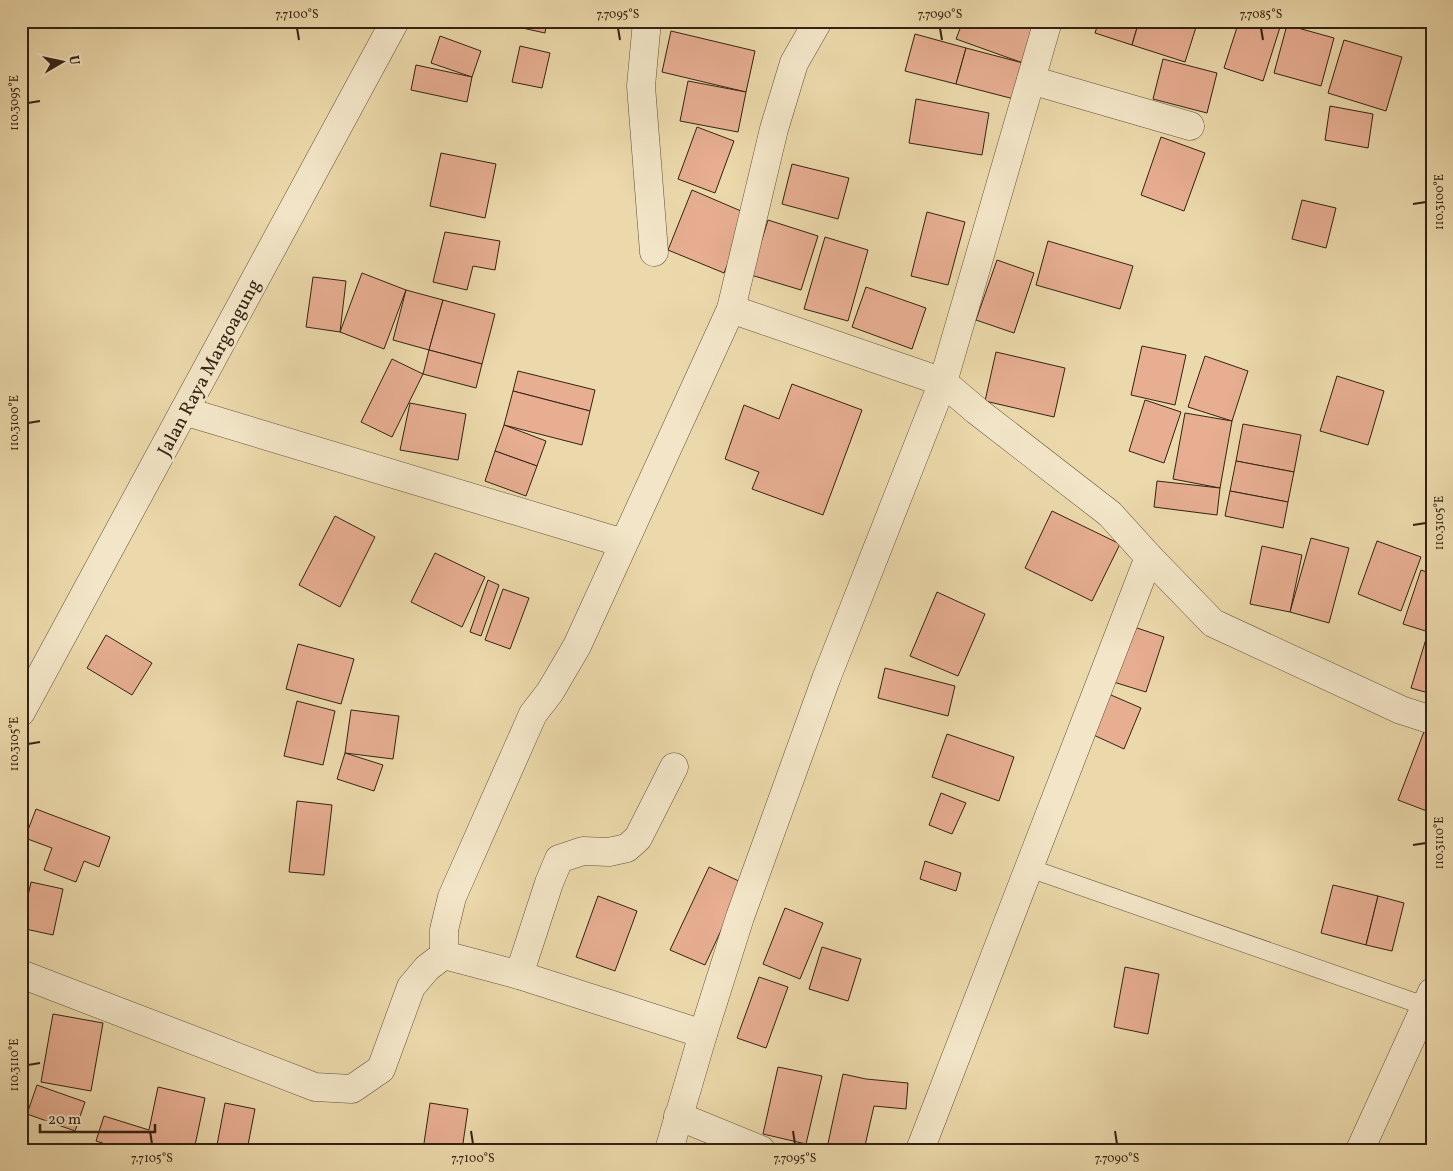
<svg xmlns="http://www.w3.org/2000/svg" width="1453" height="1171" viewBox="0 0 1453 1171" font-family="Vollkorn,serif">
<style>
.building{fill:#e7ae92;stroke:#332213}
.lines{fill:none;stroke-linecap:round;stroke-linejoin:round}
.service-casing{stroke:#615039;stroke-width:19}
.minor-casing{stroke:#615039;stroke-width:29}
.service{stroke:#f3e6c8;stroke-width:18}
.minor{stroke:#f3e6c8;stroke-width:28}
.ticks{fill:none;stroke:#332213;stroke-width:2}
.labels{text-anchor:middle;stroke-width:5;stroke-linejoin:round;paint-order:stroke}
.street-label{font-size:19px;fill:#332213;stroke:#f3e6c8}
.neatline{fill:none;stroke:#332213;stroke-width:2}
.ticks-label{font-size:12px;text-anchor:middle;fill:#332213}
</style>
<rect width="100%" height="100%" fill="#ecd9ab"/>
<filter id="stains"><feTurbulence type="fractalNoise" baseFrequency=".004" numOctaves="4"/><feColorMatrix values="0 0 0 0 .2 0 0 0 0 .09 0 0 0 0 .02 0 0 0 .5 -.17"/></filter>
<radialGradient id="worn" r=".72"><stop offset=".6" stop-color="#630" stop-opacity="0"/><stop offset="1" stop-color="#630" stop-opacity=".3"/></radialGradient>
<g class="building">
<polygon points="504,21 547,21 545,33 504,24"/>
<polygon points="963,21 1029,21 1036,24 1023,63 956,39"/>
<polygon points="1099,21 1139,21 1132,45 1095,33"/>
<polygon points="1139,21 1198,21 1185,62 1132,45"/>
<polygon points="1239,21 1282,21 1263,81 1224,68"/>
<polygon points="1287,25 1334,38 1321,86 1274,73"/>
<polygon points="671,31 755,51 746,92 662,72"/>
<polygon points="915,34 966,48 956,84 905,71"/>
<polygon points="440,36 481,51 472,77 431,63"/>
<polygon points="1344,40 1402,57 1386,111 1328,93"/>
<polygon points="520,46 550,53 542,88 512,82"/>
<polygon points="966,48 1023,63 1014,99 956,84"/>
<polygon points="1163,59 1217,73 1207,113 1153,99"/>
<polygon points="416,65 472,77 467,102 411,90"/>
<polygon points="688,81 746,92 738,132 680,121"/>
<polygon points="916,99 989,113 982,155 909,143"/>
<polygon points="1330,106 1373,114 1368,148 1325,140"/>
<polygon points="697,127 734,141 715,193 678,179"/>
<polygon points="1161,137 1205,153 1184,211 1141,195"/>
<polygon points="441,153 496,164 485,218 430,206"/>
<polygon points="792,164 849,178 838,219 782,204"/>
<polygon points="692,190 748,214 724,273 668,250"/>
<polygon points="1302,200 1336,208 1326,248 1292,239"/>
<polygon points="927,212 965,222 948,285 911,276"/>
<polygon points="768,220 818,236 801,290 751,275"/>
<polygon points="445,232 500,241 495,270 473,266 467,290 433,282"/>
<polygon points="825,237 868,250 848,321 804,309"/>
<polygon points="1048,241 1133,266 1120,309 1036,285"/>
<polygon points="997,260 1034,273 1014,333 976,320"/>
<polygon points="362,273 406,290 384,349 340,332"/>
<polygon points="313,277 346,281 340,332 306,327"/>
<polygon points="866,287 926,308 912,349 852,327"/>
<polygon points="406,290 443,300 429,350 393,340"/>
<polygon points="443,300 495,314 482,364 429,350"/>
<polygon points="1142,346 1186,355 1175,405 1131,395"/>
<polygon points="429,350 482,364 476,388 423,374"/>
<polygon points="996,352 1065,368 1054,417 985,401"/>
<polygon points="1205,356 1248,371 1232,421 1188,407"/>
<polygon points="392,359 423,374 392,437 361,422"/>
<polygon points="518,371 595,390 590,411 513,391"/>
<polygon points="1337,376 1384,391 1368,445 1320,431"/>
<polygon points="792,384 862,410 823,515 752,489 759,472 725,459 744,405 779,419"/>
<polygon points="513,391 590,411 582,445 504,425"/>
<polygon points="1145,400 1181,412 1164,463 1129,451"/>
<polygon points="410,403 466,414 458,460 400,450"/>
<polygon points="1185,413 1232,421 1220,488 1173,479"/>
<polygon points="1243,424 1301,435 1294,472 1236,461"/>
<polygon points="504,425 546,441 537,466 495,451"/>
<polygon points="495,451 537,466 526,496 485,481"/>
<polygon points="1236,461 1294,472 1288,502 1230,491"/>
<polygon points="1157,481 1220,488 1217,515 1154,507"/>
<polygon points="1230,491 1288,502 1283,528 1225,516"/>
<polygon points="1052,511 1120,544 1092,601 1025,568"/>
<polygon points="335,516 375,537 340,607 299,585"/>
<polygon points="1311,538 1349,548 1329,623 1290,612"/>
<polygon points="1377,541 1421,557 1401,611 1358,594"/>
<polygon points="1262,546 1302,555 1290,612 1250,604"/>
<polygon points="435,553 485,577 462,627 411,602"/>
<polygon points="1421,570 1432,574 1432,633 1403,624"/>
<polygon points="488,580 499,585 481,636 470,632"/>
<polygon points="503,589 529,598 510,649 485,640"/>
<polygon points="937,592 985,614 958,676 910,656"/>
<polygon points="1125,624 1164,637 1146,692 1107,680"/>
<polygon points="106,635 152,663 132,695 87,668"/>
<polygon points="1426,639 1432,641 1432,694 1411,688"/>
<polygon points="298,644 354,659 341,704 286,689"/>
<polygon points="885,668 955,686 948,716 878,698"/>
<polygon points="1104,692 1141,708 1124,749 1087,732"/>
<polygon points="297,701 335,711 323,765 284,756"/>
<polygon points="351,710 399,716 393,759 345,753"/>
<polygon points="1425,729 1432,732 1432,813 1398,800"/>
<polygon points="947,734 1014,757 999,801 932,777"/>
<polygon points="345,753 383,765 374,791 337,779"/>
<polygon points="941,793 966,803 952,834 929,825"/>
<polygon points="297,801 332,805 324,875 289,872"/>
<polygon points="36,809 110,837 99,867 84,861 76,882 44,870 52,848 25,838"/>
<polygon points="925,861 961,873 956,891 920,879"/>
<polygon points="709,867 743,883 705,965 670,950"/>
<polygon points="31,882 63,889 53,935 21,928"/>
<polygon points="1333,885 1378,896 1366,945 1321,933"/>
<polygon points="598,896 637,911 615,971 576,957"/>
<polygon points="1378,896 1404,903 1392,951 1366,945"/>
<polygon points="785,908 823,923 800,979 763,964"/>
<polygon points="822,947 861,959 848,1001 809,989"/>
<polygon points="1125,967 1159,974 1148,1034 1114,1027"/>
<polygon points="759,977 788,987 766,1048 737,1038"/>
<polygon points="53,1014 103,1023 91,1091 41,1082"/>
<polygon points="778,1067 822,1076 806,1144 763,1134"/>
<polygon points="843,1074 866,1079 908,1083 906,1109 874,1106 864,1150 835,1150 827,1148"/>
<polygon points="37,1085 85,1102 75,1131 27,1114"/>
<polygon points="158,1087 205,1098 194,1150 124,1150 96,1141 104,1116 149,1130"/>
<polygon points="225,1103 255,1109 247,1150 216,1150"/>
<polygon points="430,1103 468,1109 462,1150 423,1150"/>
</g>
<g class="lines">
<g class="service-casing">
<polyline id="service" points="1029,868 1425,1006"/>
</g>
<g class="minor-casing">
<g id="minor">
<polyline points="647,21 641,86 654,252"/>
<polyline points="1031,80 1190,126"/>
<polyline points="731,309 943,382 977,411 1110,514 1149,557 1213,623 1401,710 1432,720"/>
<polyline points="184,411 623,543"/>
<polyline points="21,712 395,21"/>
<polyline points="444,955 444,930 452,897 533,714 550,692 577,646 731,309 774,129 794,63 818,21"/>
<polyline points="444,955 519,975 703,1034"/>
<polyline points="21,974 315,1087 352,1089 381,1069 411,987 427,968 444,955"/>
<polyline points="519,975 549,883 559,859 583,851 609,852 627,848 638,838 674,767"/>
<polyline points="678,1116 761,1150"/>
<polyline points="669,1150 703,1034 740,917 826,679 943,382 1048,21"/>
<polyline points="920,1150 1149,557"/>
<polyline points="1360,1150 1432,992"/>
</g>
</g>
<use href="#service" class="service"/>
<use href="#minor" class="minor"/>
</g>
<path class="ticks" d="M297,28L299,40M618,28L620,40M940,28L942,40M1261,28L1263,40M28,103L40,101M1413,204L1426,202M28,423L40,421M1413,525L1426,523M28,744L40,742M1413,845L1426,843M28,1065L40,1063M150,1131L152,1144M471,1131L473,1144M793,1131L795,1144M1115,1131L1117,1144"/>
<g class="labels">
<g class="street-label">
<text transform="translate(208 367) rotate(-62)" y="7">Jalan Raya Margoagung</text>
</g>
</g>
<rect width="1453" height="1171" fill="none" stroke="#ecd9ab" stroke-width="55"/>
<g transform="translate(62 62) rotate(81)" stroke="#f3e6c8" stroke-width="4" paint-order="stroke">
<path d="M0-4L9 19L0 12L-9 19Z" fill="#332213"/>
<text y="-8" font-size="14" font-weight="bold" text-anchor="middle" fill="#332213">U</text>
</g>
<path d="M40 1124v8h115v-8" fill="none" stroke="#332213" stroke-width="2.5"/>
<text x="48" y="1124" font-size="15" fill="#332213" stroke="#f3e6c8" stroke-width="4" paint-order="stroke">20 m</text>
<rect x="28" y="28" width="1398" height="1116" class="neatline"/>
<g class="ticks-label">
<text x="297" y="18">7.7100°S</text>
<text x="618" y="18">7.7095°S</text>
<text x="940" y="18">7.7090°S</text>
<text x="1261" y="18">7.7085°S</text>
<text transform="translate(14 103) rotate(-90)" y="4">110.3095°E</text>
<text transform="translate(1439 202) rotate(-90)" y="4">110.3100°E</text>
<text transform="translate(14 423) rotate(-90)" y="4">110.3100°E</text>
<text transform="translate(1439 523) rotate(-90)" y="4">110.3105°E</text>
<text transform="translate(14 744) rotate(-90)" y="4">110.3105°E</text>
<text transform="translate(1439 843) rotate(-90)" y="4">110.3110°E</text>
<text transform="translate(14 1065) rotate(-90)" y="4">110.3110°E</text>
<text x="152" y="1162">7.7105°S</text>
<text x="473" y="1162">7.7100°S</text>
<text x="795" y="1162">7.7095°S</text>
<text x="1117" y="1162">7.7090°S</text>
</g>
<rect width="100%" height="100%" filter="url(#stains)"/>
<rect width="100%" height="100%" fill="url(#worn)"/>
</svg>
